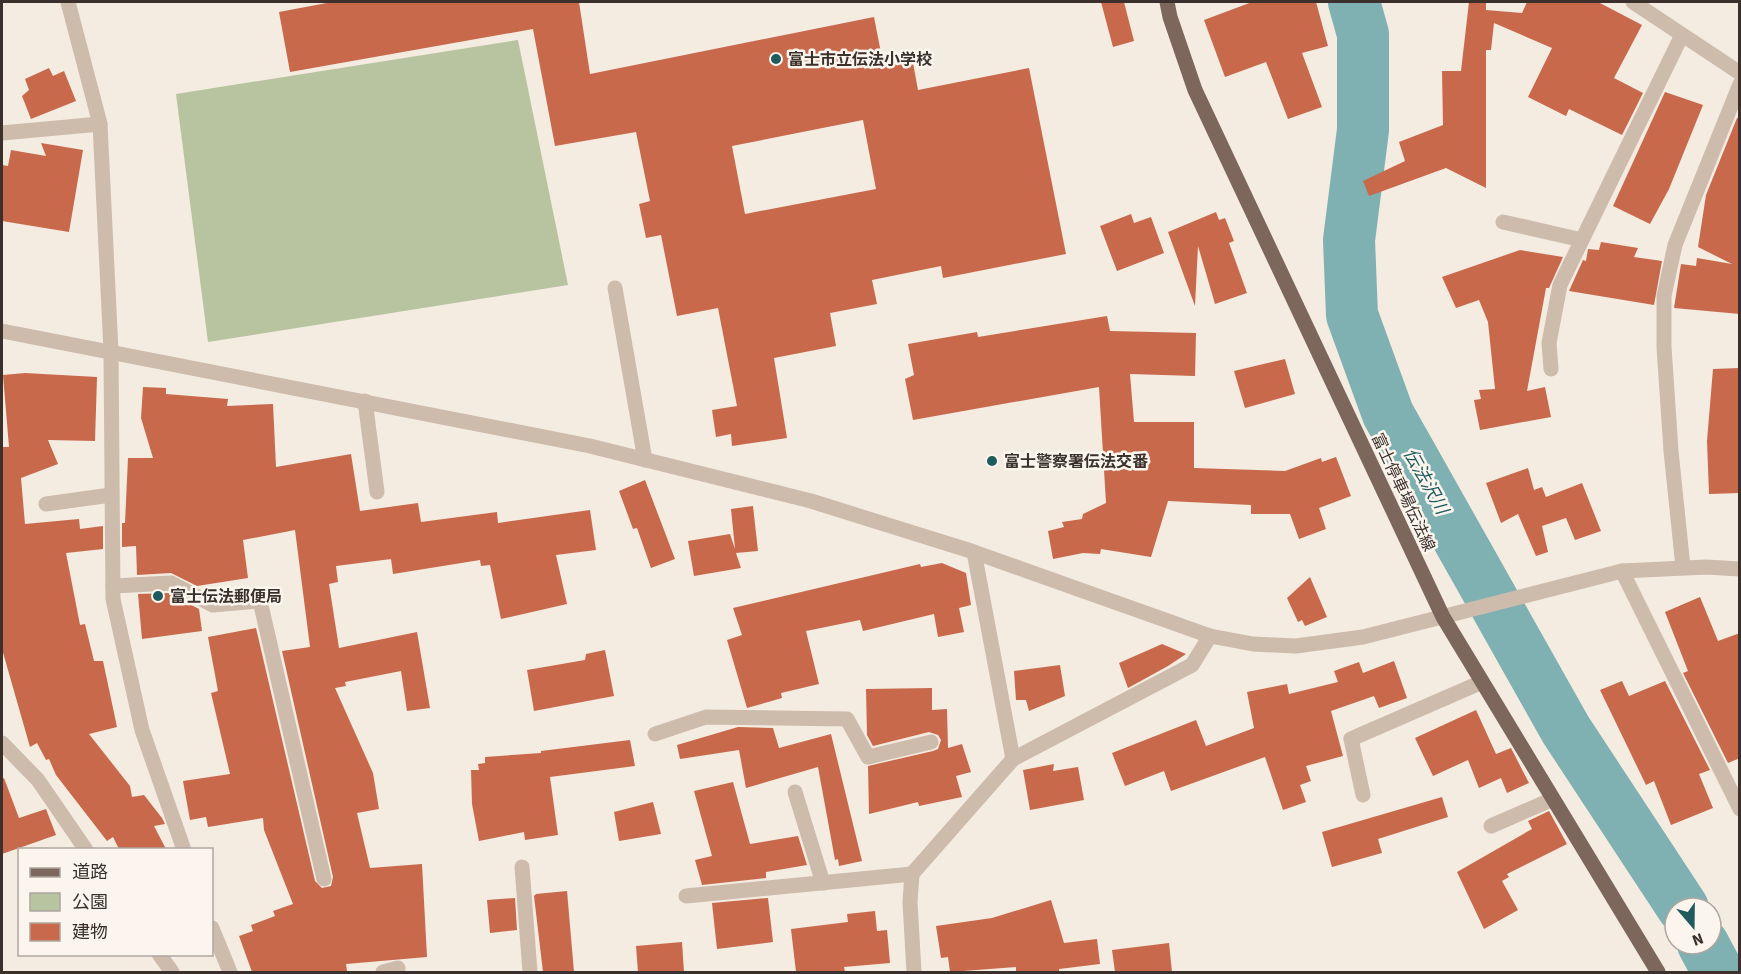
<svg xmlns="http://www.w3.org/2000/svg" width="1741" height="974" viewBox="0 0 1741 974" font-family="'Source Sans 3','Noto Sans JP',sans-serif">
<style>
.green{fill:#b8c4a0}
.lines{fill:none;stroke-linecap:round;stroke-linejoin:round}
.river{stroke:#7fb0b2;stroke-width:52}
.building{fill:#c8694b;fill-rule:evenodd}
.minor{stroke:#cdbbac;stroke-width:15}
.major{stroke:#7d675c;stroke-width:15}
.poi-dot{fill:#1f5a5e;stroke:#fbf5ee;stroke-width:2}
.labels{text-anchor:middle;stroke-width:5;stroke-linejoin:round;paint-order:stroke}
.poi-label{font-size:16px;font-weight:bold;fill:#3b302b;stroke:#fbf5ee;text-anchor:start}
.street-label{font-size:16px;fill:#3b302b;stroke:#fbf5ee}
.water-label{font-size:18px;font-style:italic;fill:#1f5a5e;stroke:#fbf5ee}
</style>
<rect width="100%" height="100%" fill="#f4ebe1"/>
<polygon class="green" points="518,40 568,285 208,342 176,94"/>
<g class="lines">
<g class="river">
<polyline points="1354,2 1363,34 1363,130 1349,240 1352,315 1388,414 1566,730 1683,908"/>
<polyline points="1703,944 1718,972"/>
</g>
</g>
<g class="building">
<path d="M332,2H579L590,74L874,17L882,58L911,52L918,90L1029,68L1066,254L943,278L941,266L872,280L877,304L830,313L836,346L774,358L787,438L732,446L731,434L716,437L712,410L737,406L718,308L677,316L661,235L646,238L639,204L650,201L636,132L555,146L533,29L290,72L279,12ZM863,120L876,189L745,214L732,146Z"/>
<polygon points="1101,2 1124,2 1134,41 1113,47"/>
<polygon points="1252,2 1316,2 1328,46 1302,53 1322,107 1288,119 1266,62 1225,77 1204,20"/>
<polygon points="1469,2 1486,2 1486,10 1522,13 1527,2 1598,2 1642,25 1614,78 1643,93 1622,135 1569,109 1566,116 1528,97 1552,48 1494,23 1491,50 1486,50 1486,188 1446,168 1369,196 1363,181 1405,161 1399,142 1443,125 1442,71 1461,71"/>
<polygon points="49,68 53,76 64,71 76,101 31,119 22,96 29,90 25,79"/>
<polygon points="1665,92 1703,105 1669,189 1650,224 1613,206"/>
<polygon points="1737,118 1740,118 1740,314 1674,308 1681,264 1696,266 1697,258 1732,264 1698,247 1706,195"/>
<polygon points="41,143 83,150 69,232 2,221 2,165 8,166 11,150 46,156"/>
<polygon points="1216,212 1219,220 1225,218 1234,241 1229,243 1247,293 1215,304 1198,246 1195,306 1168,232"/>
<polygon points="1131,214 1134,223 1151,217 1164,253 1117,271 1100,226"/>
<polygon points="1601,242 1638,248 1634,257 1662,261 1654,305 1569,291 1583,260 1586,261 1588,249 1599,250"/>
<polygon points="1520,250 1563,257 1549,288 1546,288 1527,391 1545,387 1551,417 1480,430 1474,400 1481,399 1479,390 1495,389 1488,322 1479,300 1456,308 1442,277"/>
<polygon points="1107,316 1110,331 1196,333 1195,376 1130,374 1134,422 1194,422 1194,468 1285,471 1321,458 1322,462 1336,457 1351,496 1319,508 1326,529 1299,539 1290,514 1251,514 1251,505 1168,501 1151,557 1101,549 1100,554 1083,553 1053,559 1048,531 1064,527 1062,522 1082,519 1083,514 1106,503 1099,387 913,420 905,379 914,375 908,344 977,332 978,337"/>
<polygon points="1285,359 1295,394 1245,408 1234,371"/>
<polygon points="1740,368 1740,493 1709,494 1707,441 1713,369"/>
<polygon points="25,373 97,377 95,441 48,440 58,464 21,478 25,524 79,519 80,529 103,526 103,549 66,553 80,625 85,624 94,661 103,661 117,727 89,734 130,786 132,797 144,795 162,818 165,824 154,826 166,849 119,849 113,837 107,841 56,775 49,759 46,760 37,743 30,747 2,649 2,447 9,447 3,375"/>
<polygon points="143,387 166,388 166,394 228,399 227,406 273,404 276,467 351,454 360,511 418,503 421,522 497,512 498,523 590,510 596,550 556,555 567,604 501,619 490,565 481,566 480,560 393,574 391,559 336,566 338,582 329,584 339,648 417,632 430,708 407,711 401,671 345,682 346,686 335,688 373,773 379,809 357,813 370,868 422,864 427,957 346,964 347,971 333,972 252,972 239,936 253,931 251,925 275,916 273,911 293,904 264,830 263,818 208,827 206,817 190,820 183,781 230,774 211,693 218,691 208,637 256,628 315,881 322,888 331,886 333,877 282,651 310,647 295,530 243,540 248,578 197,586 171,573 137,575 136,546 122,547 122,523 125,523 128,458 153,458 141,418"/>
<polygon points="1528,468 1534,490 1542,487 1546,497 1582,483 1601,531 1575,540 1566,518 1542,526 1548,552 1536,556 1518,514 1501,523 1486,483"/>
<polygon points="645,480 675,559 651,568 637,528 633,529 619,491"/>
<polygon points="753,506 758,551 736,553 741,568 694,576 688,541 730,534 735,549 731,509"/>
<polygon points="942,563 966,573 971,605 959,608 964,632 938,637 934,614 863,631 860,620 806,631 819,684 781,693 782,698 747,708 727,640 742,635 733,608 920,564 921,567"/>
<polygon points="1310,577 1327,617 1305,626 1302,620 1298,622 1287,598"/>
<polygon points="169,593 199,609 202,631 142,639 138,594"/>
<polygon points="1700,597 1718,641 1740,633 1740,758 1728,763 1683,673 1688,671 1665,612"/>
<polygon points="1162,644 1186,654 1168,666 1128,688 1119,663"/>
<polygon points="605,650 614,696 534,711 527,670 585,660 586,654"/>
<polygon points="1394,661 1407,698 1379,708 1374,696 1331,711 1343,756 1306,766 1311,781 1300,785 1306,802 1283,810 1265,757 1171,791 1164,771 1125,786 1112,753 1196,720 1206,746 1254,728 1247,692 1287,684 1289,694 1338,682 1334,671 1359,662 1363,673"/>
<polygon points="1060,665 1065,696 1029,711 1026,700 1016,700 1014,671"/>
<polygon points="1622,681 1629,696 1665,681 1710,770 1699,774 1713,808 1671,825 1654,781 1646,785 1600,690"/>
<polygon points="932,688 932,710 947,709 948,748 962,744 971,772 956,776 962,797 919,806 918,802 869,814 868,766 933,751 938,749 941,740 938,735 929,732 873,746 867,735 866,689"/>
<polygon points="1476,710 1496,754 1511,748 1529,783 1507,793 1501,778 1479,788 1468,760 1433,776 1415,738"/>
<polygon points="738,727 773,728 779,748 831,734 862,861 839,866 838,859 835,860 818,767 746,788 739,750 680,759 677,745"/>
<polygon points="630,740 635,766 550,777 558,835 525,840 524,832 479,841 472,804 471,770 479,770 478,764 485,763 485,757 541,753 541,751"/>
<polygon points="1054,764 1053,771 1078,767 1084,800 1030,810 1023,770"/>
<polygon points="4,778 19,818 46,809 56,835 2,854 2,779"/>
<polygon points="733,782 750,844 798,836 807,865 766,872 766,878 702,885 695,860 712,856 694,791"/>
<polygon points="1442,797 1448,817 1378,839 1382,853 1332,867 1322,832"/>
<polygon points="653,802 661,834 619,841 614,812"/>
<polygon points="1549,811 1567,844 1507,874 1509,877 1502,881 1518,910 1484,929 1457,872 1532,829 1528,821"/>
<polygon points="567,891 574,972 543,972 534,896 536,894"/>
<polygon points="515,898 517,930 490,933 487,900"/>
<polygon points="768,898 773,942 717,949 712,903"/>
<polygon points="1051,900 1064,943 1097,939 1100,964 1059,969 1059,972 1016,972 1016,967 950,972 948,957 941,958 936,926 992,918"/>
<polygon points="875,911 877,931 887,930 890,963 844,967 845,972 796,972 791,929 848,922 847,914"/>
<polygon points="682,942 684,972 638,972 636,946"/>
<polygon points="1169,943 1172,972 1115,972 1112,950"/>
</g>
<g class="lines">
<g class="minor">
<polyline points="68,2 100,124 111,351 113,599 142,730 184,850"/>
<polyline points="1633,2 1740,73"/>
<polyline points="2,133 100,124"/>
<polyline points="1503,222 1582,240"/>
<polyline points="615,288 645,460"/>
<polyline points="2,331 590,446 811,501 971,551 1210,636 1253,644 1296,646 1363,637 1622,571 1706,567 1740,569"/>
<polyline points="1551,369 1549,343 1560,285 1682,35"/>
<polyline points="365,401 377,492"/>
<polyline points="46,504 111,495"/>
<polyline points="974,552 1013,759"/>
<polyline points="1683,567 1671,451 1664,347 1664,296 1675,245 1740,84"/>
<polyline points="1622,571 1740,809"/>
<polyline points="113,586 171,583 213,605 260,601 324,879"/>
<polyline points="655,734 706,717 847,719 868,757 931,742"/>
<polyline points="2,743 38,780 86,850"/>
<polyline points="795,792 823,883"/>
<polyline points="1363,795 1351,739 1482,682"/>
<polyline points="1491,826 1553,799"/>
<polyline points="522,867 530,972"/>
<polyline points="686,896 912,874"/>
<polyline points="212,928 230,972"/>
<polyline points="159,954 172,972"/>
<polyline points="383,972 398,968"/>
<polyline points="914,972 910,902 912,874 1013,759 1192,665 1210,636"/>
</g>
<polyline class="major" points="1167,2 1170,17 1195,90 1443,617 1658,972"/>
</g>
<g class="poi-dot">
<circle cx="776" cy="59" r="6"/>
<circle cx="992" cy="461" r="6"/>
<circle cx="158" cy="596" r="6"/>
</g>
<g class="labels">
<g class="poi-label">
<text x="788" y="65">富士市立伝法小学校</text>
<text x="1004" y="467">富士警察署伝法交番</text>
<text x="170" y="602">富士伝法郵便局</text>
</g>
<g class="street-label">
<text transform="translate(1404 492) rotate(65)" y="6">富士停車場伝法線</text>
</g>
<g class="water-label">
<text transform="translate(1426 481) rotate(61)" y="6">伝法沢川</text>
</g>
</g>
<rect width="1741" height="974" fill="none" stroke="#3b302b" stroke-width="6"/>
<rect x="18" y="848" width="195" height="108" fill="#fbf5ee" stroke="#aea6a0" stroke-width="1.5"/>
<rect x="30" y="868" width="30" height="9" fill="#7d675c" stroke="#aea6a0" stroke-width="1.5"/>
<text x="72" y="878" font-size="18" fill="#3b302b">道路</text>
<rect x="30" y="893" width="30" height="18" fill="#b8c4a0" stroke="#aea6a0" stroke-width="1.5"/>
<text x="72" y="908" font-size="18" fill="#3b302b">公園</text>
<rect x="30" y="923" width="30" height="18" fill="#c8694b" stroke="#aea6a0" stroke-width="1.5"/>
<text x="72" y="938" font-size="18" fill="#3b302b">建物</text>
<g transform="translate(1693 926) rotate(160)"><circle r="28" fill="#fbf5ee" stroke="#aea6a0" stroke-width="1.5"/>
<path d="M0-4.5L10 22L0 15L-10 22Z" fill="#1f5a5e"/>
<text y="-9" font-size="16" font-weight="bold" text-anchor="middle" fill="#3b302b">N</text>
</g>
</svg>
